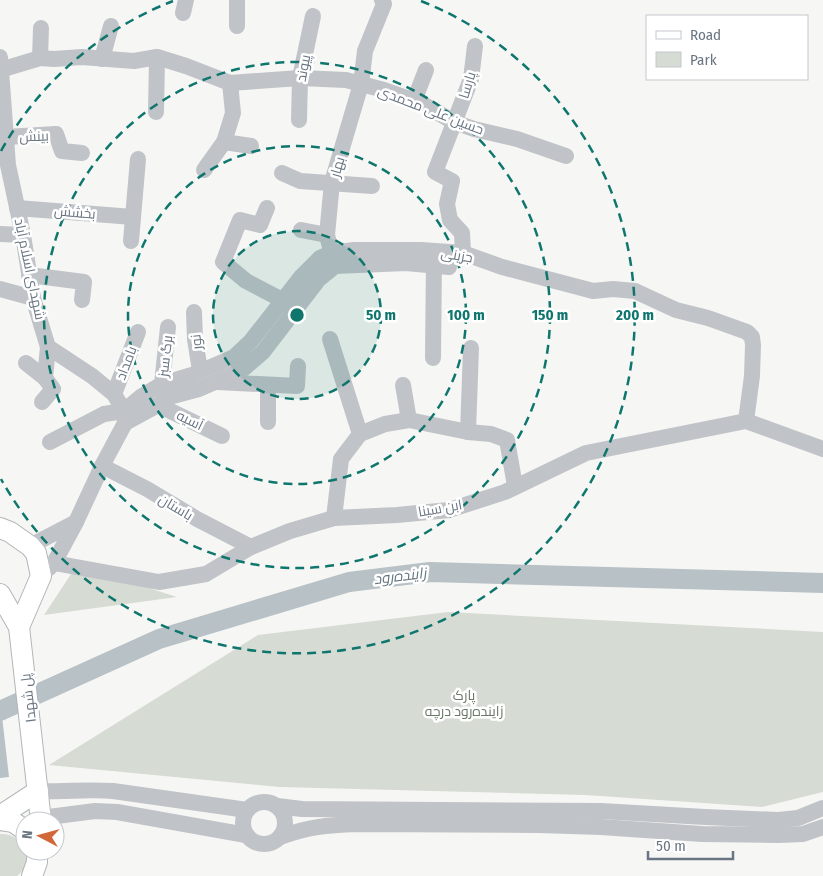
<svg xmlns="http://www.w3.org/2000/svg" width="823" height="876" viewBox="0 0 823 876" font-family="'Fira Sans Condensed',Cairo,sans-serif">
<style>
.green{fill:#d6dbd4}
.water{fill:#b8c1c6}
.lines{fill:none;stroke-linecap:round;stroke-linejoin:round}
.river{stroke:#b8c1c6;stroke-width:20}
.major-casing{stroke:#b2b5b9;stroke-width:22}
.minor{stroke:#c0c3c7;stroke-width:16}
.major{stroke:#fff;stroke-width:20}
.ring{fill:none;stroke:#0f766e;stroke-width:2.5;stroke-dasharray:9 6}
.labels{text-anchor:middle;stroke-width:5;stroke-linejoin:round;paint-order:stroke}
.street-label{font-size:14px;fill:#697582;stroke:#fff}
.park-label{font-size:14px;fill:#697a67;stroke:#fff}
.water-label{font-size:15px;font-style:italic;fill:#64757e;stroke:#fff}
.centre{fill:#0f766e;stroke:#fff;stroke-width:2.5}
.ring-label{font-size:15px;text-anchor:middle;font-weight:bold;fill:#0f766e;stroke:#fff;stroke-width:5;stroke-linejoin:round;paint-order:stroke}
</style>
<rect width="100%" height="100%" fill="#f6f7f4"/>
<g class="green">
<polygon points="77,565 177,597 44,615"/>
<polygon points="448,612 823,632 823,792 762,807 585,795 279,787 49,765 258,635"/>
<path d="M0,834C24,832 36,861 17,876H0Z"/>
</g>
<polygon class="water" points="0,699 9,777 0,778"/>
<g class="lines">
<polyline class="river" points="0,711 159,639 349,582 430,572 823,583"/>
<g class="major-casing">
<g id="major">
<polyline points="0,528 10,532 30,546 36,553 41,576 19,627"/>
<polyline points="0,594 19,627 41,821"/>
<polyline points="0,816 38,791"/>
<polyline points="0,820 13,822 25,830"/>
<polyline points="32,876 37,862 37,851"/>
</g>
</g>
<g class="minor">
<polyline points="183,13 186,0"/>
<polyline points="237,26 237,0"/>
<polyline points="0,57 8,165 23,235 33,298 48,347 92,376 114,394 124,411 125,423 102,466 76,522"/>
<polyline points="40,58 41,28"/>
<polyline points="102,59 111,26"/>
<polyline points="0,70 40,58 54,59 82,57 134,61 157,57 186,66 230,83 300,78 346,80 384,90 421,103 454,122 474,129 517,139 566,156"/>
<polyline points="414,101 426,70"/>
<polyline points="156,112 157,57"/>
<polyline points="299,120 300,78 313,16"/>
<polyline points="6,137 56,134 62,151 82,153"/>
<polyline points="224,142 251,146"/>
<polyline points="204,170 224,142 233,113 230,83"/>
<polyline points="282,173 300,181 372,186"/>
<polyline points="17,208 133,217"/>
<polyline points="267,208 260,225 240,220 223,262 246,281 292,305"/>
<polyline points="301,230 327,235"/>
<polyline points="0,234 23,235"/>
<polyline points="131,241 138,159"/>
<polyline points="463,253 462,233 450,220 447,204 452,181 435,172 471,79 475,46"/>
<polyline points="334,263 327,235 332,182 361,84 365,51 384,4 382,0"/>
<polyline points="29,275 84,282 82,300"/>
<polyline points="0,289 33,298"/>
<polyline points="194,312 195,339 200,371"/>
<polyline points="330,339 360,434"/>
<polyline points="433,358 434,256"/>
<polyline points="26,363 45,378"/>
<polyline points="217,382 297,386 298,366"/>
<polyline points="162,384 168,327"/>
<polyline points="403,385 409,420"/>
<polyline points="268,386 268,422"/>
<polyline points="114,394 138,332"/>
<polyline points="42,402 53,389 45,378 48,347"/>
<polyline points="158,405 222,436"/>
<polyline points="124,411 142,396 162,384 192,375 234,357 251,341 301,277 320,258 332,253 354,250 421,250 463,253 502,267 593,291 613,289 635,291 676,310 708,318 747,332 752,337 753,345 752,376 746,421"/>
<polyline points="125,423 158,405 169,397 199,389 241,371 263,352 319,279 335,266 406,263 449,267"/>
<polyline points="468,432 471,348"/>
<polyline points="50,442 104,414 124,411"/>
<polyline points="102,466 147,489 197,519 251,547"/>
<polyline points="334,518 341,459 360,434 385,424 409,420 468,432 491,434 507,440 515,486"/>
<polyline points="30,546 76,522 54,563 48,569"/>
<polyline points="54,563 159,582 206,574 251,547 290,531 334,518 397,515 449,510 505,492 586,453 746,421 823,449"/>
<path d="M38,791C63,792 88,789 113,791L247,810"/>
<circle cx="264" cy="823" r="21"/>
<polyline points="277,806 302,809 601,811 705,817 778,820 798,818 823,808"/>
<polyline points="41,818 95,811 117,812 246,835"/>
<path d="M280,837C308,827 327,825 356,824L539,825L601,827L702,834L778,835L803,834L823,827"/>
</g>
<use href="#major" class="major"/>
</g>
<circle cx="297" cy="315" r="84" fill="#0f766e" fill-opacity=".12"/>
<g class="ring">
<circle cx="297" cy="315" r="84"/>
<circle cx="297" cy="315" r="169"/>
<circle cx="297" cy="315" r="253"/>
<path d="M1 151A338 338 0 0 1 173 1M421 1A338 338 0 1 1 1 479"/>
</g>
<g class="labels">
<g class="street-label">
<text transform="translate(303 68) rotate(-80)" y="5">پیوند</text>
<text transform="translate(467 85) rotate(-73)" y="5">پارسا</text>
<text transform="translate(431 110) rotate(21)" y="5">حسین علی محمدی</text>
<text transform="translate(34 136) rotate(-2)" y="5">بینش</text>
<text transform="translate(337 167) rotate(-74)" y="5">بهار</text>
<text transform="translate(75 212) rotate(5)" y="5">بخشش</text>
<text transform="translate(457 255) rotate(10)" y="5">جزینی</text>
<text transform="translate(30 269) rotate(78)" y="5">شهدای اسلام آباد</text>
<text transform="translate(196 342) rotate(-96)" y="5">نور</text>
<text transform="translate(165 356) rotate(-83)" y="5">برگ سبز</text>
<text transform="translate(126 363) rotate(-69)" y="5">بامداد</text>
<text transform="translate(190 420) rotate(26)" y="5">آسیه</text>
<text transform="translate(176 507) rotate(31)" y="5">باستان</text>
<text transform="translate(440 508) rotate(-10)" y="5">ابن سینا</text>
<text transform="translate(28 698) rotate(-97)" y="5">پل شهدا</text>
</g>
<g class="park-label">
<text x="464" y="700">پارک<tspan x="464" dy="16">زاینده‌رود درچه</tspan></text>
</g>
<g class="water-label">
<text transform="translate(400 576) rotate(-7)" y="5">زاینده‌رود</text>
</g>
</g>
<circle cx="297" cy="315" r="8" class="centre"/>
<g class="ring-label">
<text x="381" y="320">50 m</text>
<text x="466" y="320">100 m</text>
<text x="550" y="320">150 m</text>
<text x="635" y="320">200 m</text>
</g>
<rect x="646" y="15" width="162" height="65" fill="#ffffff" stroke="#c3c8cd"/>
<rect x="656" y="31" width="25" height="8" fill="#ffffff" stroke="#c3c8cd"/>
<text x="690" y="40" font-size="15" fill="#697582">Road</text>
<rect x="656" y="52" width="25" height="15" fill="#d6dbd4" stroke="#c3c8cd"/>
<text x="690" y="65" font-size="15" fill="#697582">Park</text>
<g transform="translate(40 836) rotate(276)"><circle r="24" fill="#ffffff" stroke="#c3c8cd"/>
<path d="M0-4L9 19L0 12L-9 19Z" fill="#d26839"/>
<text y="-8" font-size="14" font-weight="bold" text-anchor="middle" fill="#697582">N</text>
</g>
<path d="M648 851v8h85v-8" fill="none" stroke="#697582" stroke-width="2.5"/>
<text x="656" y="851" font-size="15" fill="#697582" stroke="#ffffff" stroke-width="4" paint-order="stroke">50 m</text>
</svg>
